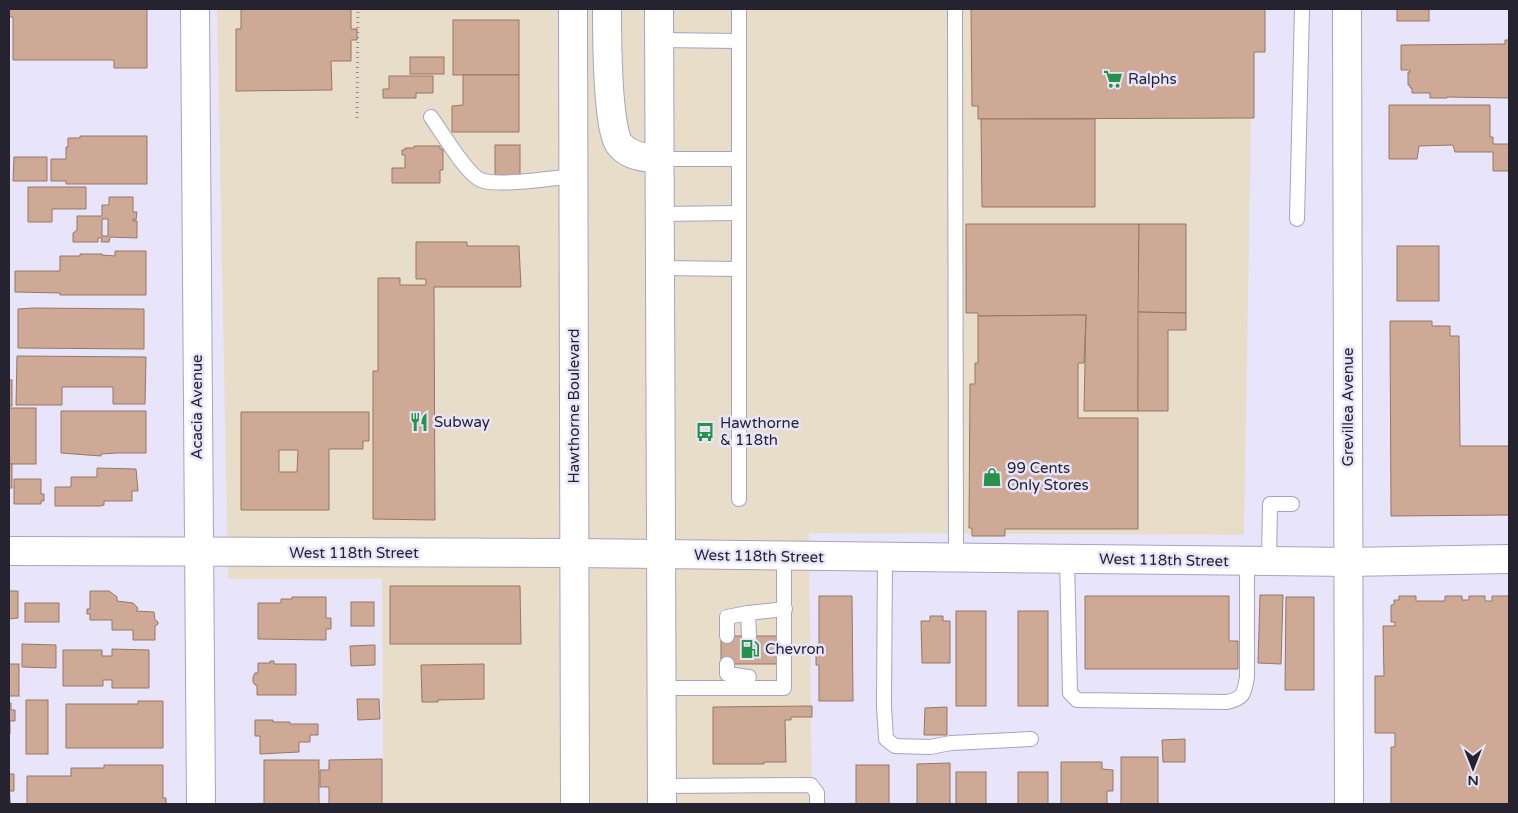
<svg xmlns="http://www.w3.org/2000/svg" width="1518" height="813" viewBox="0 0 1518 813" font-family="'Varela Round',sans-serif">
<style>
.commercial{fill:#e8ddc9}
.building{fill:#cea996;stroke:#977665;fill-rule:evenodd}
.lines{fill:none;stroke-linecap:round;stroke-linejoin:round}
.service-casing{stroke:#a7a2c3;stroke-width:16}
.minor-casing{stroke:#a7a2c3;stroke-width:30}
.tertiary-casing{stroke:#a7a2c3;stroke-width:30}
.primary-casing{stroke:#a7a2c3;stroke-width:30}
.path{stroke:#8f8c9e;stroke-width:3;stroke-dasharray:1 4;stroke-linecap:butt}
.service{stroke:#fff;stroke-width:14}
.minor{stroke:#fff;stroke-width:28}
.tertiary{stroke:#fff;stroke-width:28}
.primary{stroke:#fff;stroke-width:28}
.labels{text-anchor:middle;stroke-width:5;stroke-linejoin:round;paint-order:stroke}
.poi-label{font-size:15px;fill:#252330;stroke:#e8e5fb;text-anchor:start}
.street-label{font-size:15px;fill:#252330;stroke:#e8e5fb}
</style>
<rect width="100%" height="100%" fill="#e8e5fb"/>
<polygon class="commercial" points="217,9 1253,9 1244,535 809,533 812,804 383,804 382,579 228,579"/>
<g class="building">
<polygon points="9,9 147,9 147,68 114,68 114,60 13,60 13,17 9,17"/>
<polygon points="241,9 351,9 351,29 357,29 357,40 351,40 351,61 331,61 332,90 236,91 236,29 241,29"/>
<polygon points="971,9 1265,9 1265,52 1254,52 1254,118 978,119 978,106 972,106"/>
<rect x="1397" y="9" width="32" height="12"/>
<rect x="453" y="20" width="66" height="55"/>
<polygon points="1505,40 1509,40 1509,98 1447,97 1447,98 1430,98 1430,93 1412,93 1412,88 1410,88 1410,85 1408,85 1408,72 1410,72 1410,70 1401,70 1401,45 1505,44"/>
<rect x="410" y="57" width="34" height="17"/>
<polygon points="463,75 519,75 519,132 452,132 452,106 463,105"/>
<polygon points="389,76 433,76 433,93 416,93 416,98 383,98 383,89 389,89"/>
<polygon points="1389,105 1490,105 1490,137 1493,137 1493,144 1509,144 1509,171 1493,171 1493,152 1455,152 1453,145 1419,146 1417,159 1389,159"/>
<polygon points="981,119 1095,119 1095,207 982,207"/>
<polygon points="80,136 147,136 147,184 66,184 66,181 51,181 51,159 66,159 66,147 68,147 68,138 80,138"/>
<rect x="495" y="145" width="25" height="31"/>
<polygon points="414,146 440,146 440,149 443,149 443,170 440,170 440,183 392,183 392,168 405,168 405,155 402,155 402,150 405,150 405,148 414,148"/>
<polygon points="14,157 47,157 47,181 13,181"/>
<polygon points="28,187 86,187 86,209 52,209 52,222 28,222"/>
<path d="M109,197H133V212H137L136,220L133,219V221H137V238L110,237L109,242H101L102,238H98V242H73V233L77,230V216H102V205H109ZM102,219H108V236H102Z"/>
<polygon points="966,224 1139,224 1138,411 1084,411 1086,315 978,316 978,313 966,313"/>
<polygon points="1139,224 1186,224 1186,313 1138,312"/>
<polygon points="416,242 467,242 467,246 519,246 521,287 434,287 435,520 373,519 373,371 378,371 378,278 400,278 400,285 426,285 426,279 416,279"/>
<rect x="1397" y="246" width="42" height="55"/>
<polygon points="115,251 146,251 146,295 60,295 60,293 15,292 15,271 60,271 60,256 80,256 80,254 102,254 102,255 115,256"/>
<polygon points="34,308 144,309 144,349 18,348 18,309"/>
<polygon points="1138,312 1186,313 1186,330 1168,330 1168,411 1138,411"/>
<polygon points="1086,315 1084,363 1078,363 1078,418 1138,418 1138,529 1005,529 1005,536 972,536 972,528 969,528 970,384 975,384 975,363 978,363 978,316"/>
<polygon points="1390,321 1432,321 1432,326 1450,326 1450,336 1459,336 1460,446 1509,446 1509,515 1391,516"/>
<polygon points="17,356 146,357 145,404 113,404 113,387 62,387 62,405 16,405"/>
<rect x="9" y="380" width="3" height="26"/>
<rect x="9" y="408" width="27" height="56"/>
<polygon points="61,411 146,411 146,453 117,453 101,454 101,456 61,453"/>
<path d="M241,412H369V441H363V449H329V510H241ZM279,450H298L297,472H279Z"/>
<rect x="9" y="464" width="3" height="24"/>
<polygon points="97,468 136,469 138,491 132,491 132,501 104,501 104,505 100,506 55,506 55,487 71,487 71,477 97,477"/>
<polygon points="14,479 41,479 41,494 44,494 44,501 41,501 41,504 14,504"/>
<polygon points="390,586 520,586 521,644 390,644"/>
<polygon points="9,588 9,591 18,591 18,618 9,619"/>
<polygon points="90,591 109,591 117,597 117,601 133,603 137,607 138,609 136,611 154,612 155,620 158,622 158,624 155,626 155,640 133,640 133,630 112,630 112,620 90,620 90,614 87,614 87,609 90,609"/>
<polygon points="1260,595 1283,595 1281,664 1258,663"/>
<polygon points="819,596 852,596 853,701 819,701 819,665 816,665 816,646 819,646"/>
<polygon points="1085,596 1229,596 1229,641 1238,641 1238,669 1085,669"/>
<polygon points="1399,596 1416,596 1416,601 1445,601 1445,596 1462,596 1462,600 1469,600 1469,596 1485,596 1485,601 1492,601 1492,596 1509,596 1509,804 1391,804 1391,747 1395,747 1395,733 1375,733 1375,676 1384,676 1383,626 1395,626 1395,622 1391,622 1391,605 1394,605 1394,600 1399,600"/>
<polygon points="292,597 326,597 326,618 331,618 331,629 326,629 326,640 258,639 258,603 281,603 281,599 292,599"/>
<polygon points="1286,597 1314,597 1314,690 1285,690"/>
<rect x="351" y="602" width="23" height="24"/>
<rect x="25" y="603" width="34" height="19"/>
<rect x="956" y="611" width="30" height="95"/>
<rect x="1018" y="611" width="30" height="95"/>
<polygon points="930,616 943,616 943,621 950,621 950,663 922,663 921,621 930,621"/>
<rect x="721" y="636" width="56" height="28"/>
<polygon points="22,644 56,645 56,668 22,667"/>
<polygon points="375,645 375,665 351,666 350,646"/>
<polygon points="112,649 149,650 149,688 112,688 112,680 103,680 103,686 63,686 63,650 102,650 102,656 112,656"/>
<polygon points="270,661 274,661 274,664 296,664 296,695 257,695 257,685 255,685 253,682 253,677 255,673 258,673 258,663 270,663"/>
<rect x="9" y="664" width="10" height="32"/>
<polygon points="484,664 484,699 438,700 438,702 422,702 421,665"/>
<polygon points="357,699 379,699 380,719 358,720"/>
<rect x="26" y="700" width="22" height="54"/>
<polygon points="138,701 163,701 163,748 66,748 66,704 138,704"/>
<polygon points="9,703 11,703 11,710 15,710 15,721 10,721 10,734 9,734"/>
<polygon points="812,706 812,717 791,717 791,720 785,720 786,762 764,762 764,764 713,764 713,707"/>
<polygon points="947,707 947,735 924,735 925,708"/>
<polygon points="255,720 273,720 273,722 290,722 290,724 318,724 318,735 310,735 310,742 299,742 299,752 260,754 260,736 255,736"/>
<polygon points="1185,739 1185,762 1163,762 1162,740"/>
<rect x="1121" y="757" width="37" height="47"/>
<polygon points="382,759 382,804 329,804 329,787 320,787 320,770 329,770 329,760"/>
<rect x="264" y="760" width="55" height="44"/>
<polygon points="1061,762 1102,762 1102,769 1113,770 1113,791 1107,791 1107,804 1061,804"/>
<polygon points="950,763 950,804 917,804 917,764"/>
<polygon points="104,765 163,765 163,798 166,798 166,804 27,804 27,776 71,776 71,768 104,768"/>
<rect x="856" y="765" width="33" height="39"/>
<rect x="956" y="772" width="30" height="32"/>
<rect x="1018" y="772" width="30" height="32"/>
<polygon points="9,774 14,774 14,791 9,791 10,803"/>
</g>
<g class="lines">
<g class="service-casing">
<g id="service">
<polyline points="739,9 739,499"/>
<polyline points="955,9 956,558"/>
<polyline points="659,40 739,41"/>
<path d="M431,117C441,131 467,175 481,180C497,187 554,178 573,176"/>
<polyline points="659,159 739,159"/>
<polyline points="660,214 739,213"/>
<polyline points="1297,219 1302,9"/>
<polyline points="660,268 739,269"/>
<polyline points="885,557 884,706 886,739 895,746 930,747 951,743 1031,739"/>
<path d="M1067,559L1070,693L1077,700L1227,702C1244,698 1244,694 1247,677V561"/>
<polyline points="1269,561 1270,504 1292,504"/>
<polyline points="748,613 785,609"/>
<polyline points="727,636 727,617 748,613 749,636"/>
<polyline points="727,664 727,674 749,677"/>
<polyline points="661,688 784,688 784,556"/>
<polyline points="662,786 811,785 817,793 817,804"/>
</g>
</g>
<g class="minor-casing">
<g id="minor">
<polyline points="195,9 201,804"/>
<polyline points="1347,9 1349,804"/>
</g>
</g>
<g class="tertiary-casing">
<polyline id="tertiary" points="9,551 575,553 1348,562 1509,559"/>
</g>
<g class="primary-casing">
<g id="primary">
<polyline points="573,9 575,804"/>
<path d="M607,9C607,33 607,131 620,145C630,157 645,157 659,159"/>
<polyline points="659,9 662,804"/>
</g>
</g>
<polyline class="path" points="357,118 358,9"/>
<use href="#service" class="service"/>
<use href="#minor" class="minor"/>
<use href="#tertiary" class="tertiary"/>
<use href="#primary" class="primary"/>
</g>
<defs>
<g id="supermarket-bare" transform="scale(1.5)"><path d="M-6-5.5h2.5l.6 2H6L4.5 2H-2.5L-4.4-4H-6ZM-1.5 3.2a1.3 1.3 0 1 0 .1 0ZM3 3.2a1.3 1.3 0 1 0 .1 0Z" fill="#29924a" stroke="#e8e5fb" stroke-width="2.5" paint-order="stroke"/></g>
<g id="restaurant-bare" transform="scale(1.5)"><path d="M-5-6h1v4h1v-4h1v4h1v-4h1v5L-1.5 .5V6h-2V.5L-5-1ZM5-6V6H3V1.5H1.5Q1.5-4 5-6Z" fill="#29924a" stroke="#e8e5fb" stroke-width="2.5" paint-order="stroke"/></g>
<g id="bus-bare" transform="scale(1.5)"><path d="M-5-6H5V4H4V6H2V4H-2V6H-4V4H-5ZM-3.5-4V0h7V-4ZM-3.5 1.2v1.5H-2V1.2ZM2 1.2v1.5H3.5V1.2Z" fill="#29924a" stroke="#e8e5fb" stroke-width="2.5" paint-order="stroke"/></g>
<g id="shop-bare" transform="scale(1.5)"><path d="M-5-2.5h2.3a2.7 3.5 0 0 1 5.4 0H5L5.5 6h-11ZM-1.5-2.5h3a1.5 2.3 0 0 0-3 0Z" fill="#29924a" stroke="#e8e5fb" stroke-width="2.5" paint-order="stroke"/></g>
<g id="fuel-bare" transform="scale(1.5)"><path d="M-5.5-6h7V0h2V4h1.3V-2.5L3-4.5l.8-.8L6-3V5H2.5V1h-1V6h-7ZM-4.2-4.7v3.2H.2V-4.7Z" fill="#29924a" stroke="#e8e5fb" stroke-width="2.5" paint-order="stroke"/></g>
</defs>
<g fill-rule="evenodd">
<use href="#supermarket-bare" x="1113" y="79"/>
<use href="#restaurant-bare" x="419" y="422"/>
<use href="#bus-bare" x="705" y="432"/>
<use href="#shop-bare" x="992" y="477"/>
<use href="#fuel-bare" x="750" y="649"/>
</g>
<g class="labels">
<g class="poi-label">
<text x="1128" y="84">Ralphs</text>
<text x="434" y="427">Subway</text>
<text x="720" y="428">Hawthorne<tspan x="720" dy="17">&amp; 118th</tspan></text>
<text x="1007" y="473">99 Cents<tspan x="1007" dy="17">Only Stores</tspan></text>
<text x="765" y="654">Chevron</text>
</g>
<g class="street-label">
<text transform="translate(574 406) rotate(-90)" y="5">Hawthorne Boulevard</text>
<text transform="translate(197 407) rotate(-90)" y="5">Acacia Avenue</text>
<text transform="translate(1348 407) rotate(-90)" y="5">Grevillea Avenue</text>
<text x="354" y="558">West 118th Street</text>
<text transform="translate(759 556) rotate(1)" y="5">West 118th Street</text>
<text transform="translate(1164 560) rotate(1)" y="5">West 118th Street</text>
</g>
</g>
<rect width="1518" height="813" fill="none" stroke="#252330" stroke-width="20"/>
<g transform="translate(1473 768) rotate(180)" stroke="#e8e5fb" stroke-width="4" paint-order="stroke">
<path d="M0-4L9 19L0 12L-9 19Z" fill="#252330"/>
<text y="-8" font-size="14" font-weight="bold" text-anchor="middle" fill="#252330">N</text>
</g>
</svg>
